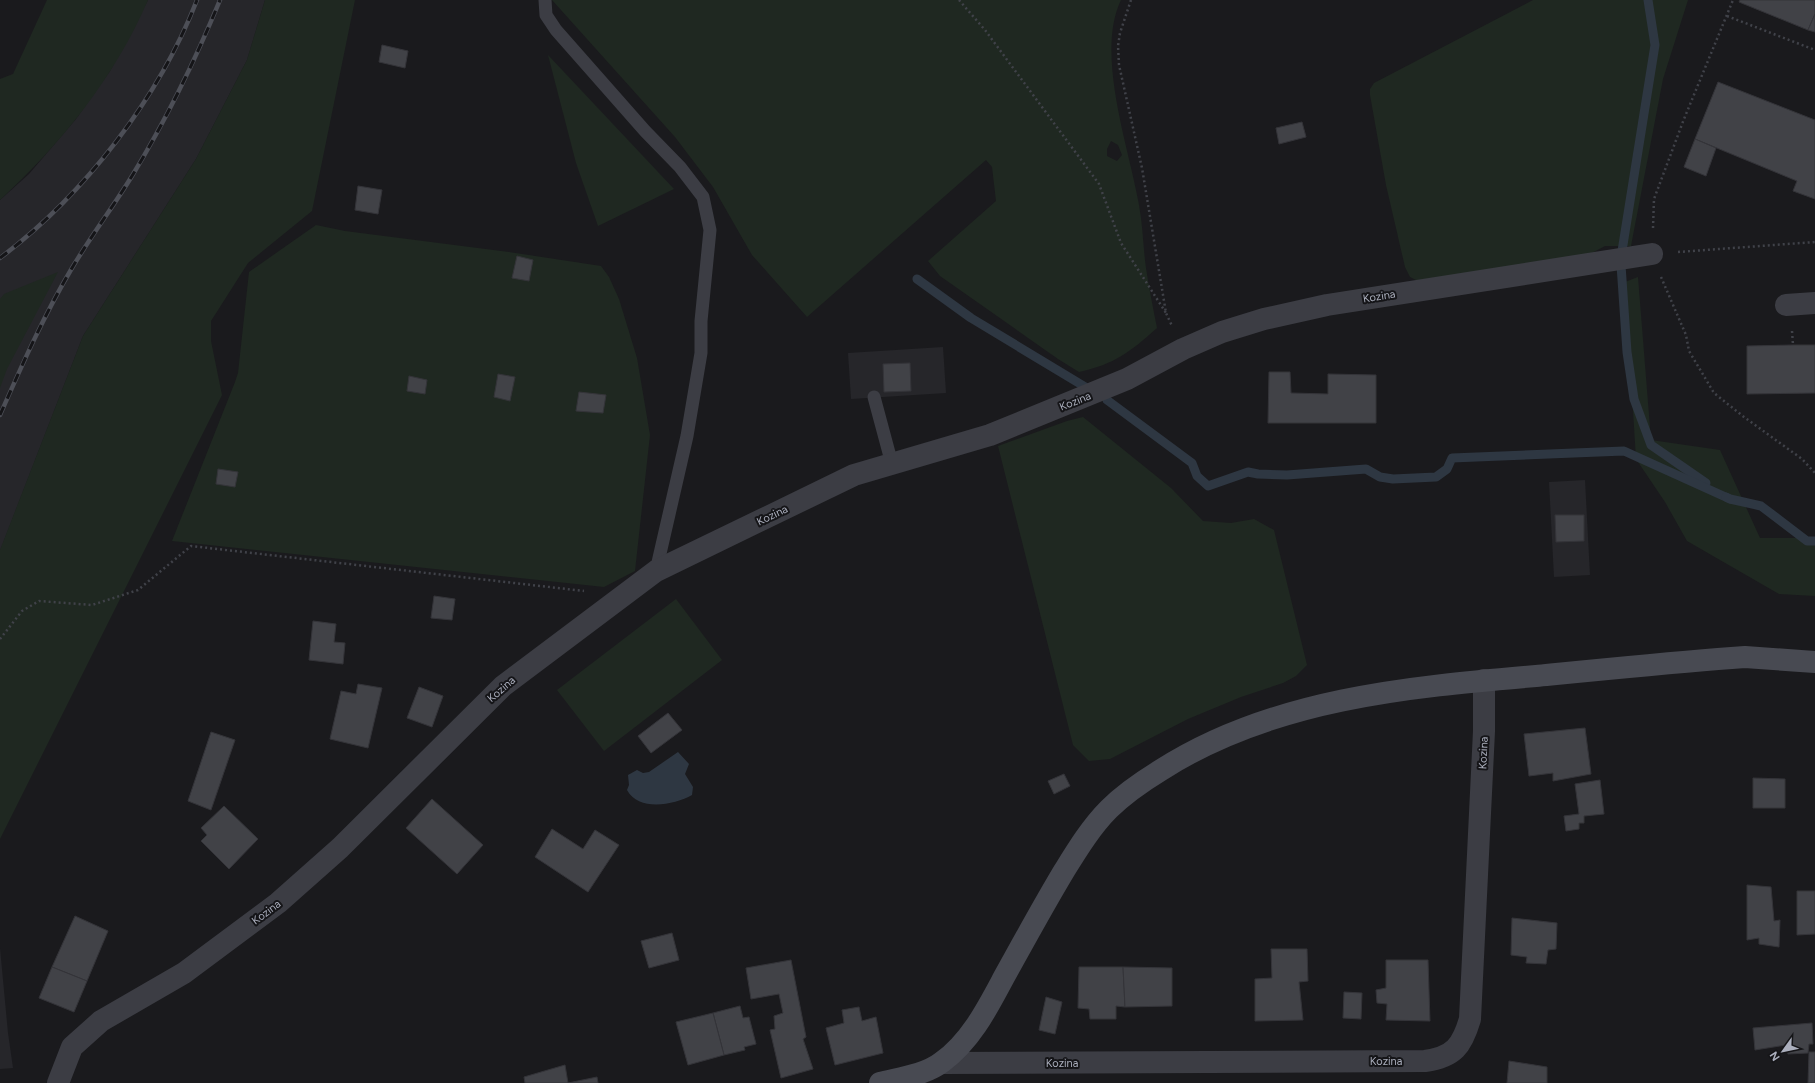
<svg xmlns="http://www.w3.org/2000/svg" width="1815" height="1083" viewBox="0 0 1815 1083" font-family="Figtree,sans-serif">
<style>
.built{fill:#26262a}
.green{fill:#1f2821;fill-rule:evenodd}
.water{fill:#2e3742}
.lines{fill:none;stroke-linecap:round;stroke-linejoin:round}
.stream{stroke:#2e3742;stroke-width:9}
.building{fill:#414247;stroke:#343439}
.path{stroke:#404249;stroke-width:2.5;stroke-dasharray:2 3;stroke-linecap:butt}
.lane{stroke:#3c3d44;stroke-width:13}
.street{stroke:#3c3d44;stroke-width:22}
.secondary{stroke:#484a52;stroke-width:22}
.rail-casing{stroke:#4d4f57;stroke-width:4.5}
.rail{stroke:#151518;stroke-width:3;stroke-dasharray:9;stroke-linecap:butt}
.labels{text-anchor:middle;stroke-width:4;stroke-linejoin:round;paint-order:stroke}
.street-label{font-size:11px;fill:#abafbd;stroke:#151518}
</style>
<rect width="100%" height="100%" fill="#1a1a1d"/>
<g class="built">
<polygon points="148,0 265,0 247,60 196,159 83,336 0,551 0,200 29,174 76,119 110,71"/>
<polygon points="943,347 946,393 851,399 848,353"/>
<polygon points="1585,480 1590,575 1554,577 1549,482"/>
<polygon points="0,948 8,1033 13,1068 0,1069"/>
</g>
<g class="green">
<path d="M47,0H148C115,77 61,144 0,200V79L13,74Z"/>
<polygon points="265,0 355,0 312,211 248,263 211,321 211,341 222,395 0,839 0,550 83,336 196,159 247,60"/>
<path d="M552,0H1121C1095,54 1129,147 1139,205C1143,226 1143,247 1146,268C1149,288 1153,308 1157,328C1130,352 1115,364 1079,372L1058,359L940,276L928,261L996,201L992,167L986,160L807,317L752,255L713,187L675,137ZM1111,141L1118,145L1122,155L1117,161L1107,156V149Z"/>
<polygon points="1533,0 1688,0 1663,79 1631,246 1605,246 1590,254 1420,282 1410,277 1405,267 1386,185 1370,95 1370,89 1374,83"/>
<polygon points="548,55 674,189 598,226 576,163"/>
<polygon points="316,225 345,231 509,252 601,266 609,277 619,299 637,358 650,435 635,571 604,587 172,541 235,382 238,373 249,272"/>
<polygon points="58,272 7,369 0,388 0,299 4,294"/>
<polygon points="1638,277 1651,440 1720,450 1760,538 1815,538 1815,596 1779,594 1687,541 1665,502 1636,459 1625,282"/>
<polygon points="1083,417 1171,488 1203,521 1231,523 1254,519 1274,530 1307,665 1296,676 1283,683 1241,697 1188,719 1110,759 1089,761 1073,745 998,446 1067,421"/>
<polygon points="676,599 722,660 604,751 557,690"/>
</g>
<path class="water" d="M678,752L689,764L685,774L693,787L692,795C674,805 639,812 627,790L629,785L628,775L637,770L643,773L649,772Z"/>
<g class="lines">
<g class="stream">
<polyline points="1622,251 1655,45 1648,0"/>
<polyline points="1621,265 1627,352 1634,399 1651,445 1706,483"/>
<polyline points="917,279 971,318 1087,388"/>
<polyline points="1107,400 1192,463 1197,476 1208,486 1248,472 1258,474 1287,475 1366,469 1380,477 1393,479 1436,477 1447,469 1452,458 1624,451 1730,499"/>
<polyline points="1726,497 1730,499 1761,506 1807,541 1815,541"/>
</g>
</g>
<g class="building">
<polygon points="1740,0 1815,0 1815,14 1808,30 1739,2"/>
<polygon points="1815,14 1815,32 1808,30"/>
<polygon points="382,45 408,51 405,68 379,62"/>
<polygon points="1718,82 1815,120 1815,199 1793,191 1797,181 1695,139"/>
<polygon points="1302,122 1306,137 1279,144 1276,128"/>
<polygon points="1695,139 1716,148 1706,176 1684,167"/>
<polygon points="358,186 382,190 378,214 355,210"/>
<polygon points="517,256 533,260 529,281 512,278"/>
<polygon points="1793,345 1815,345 1815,393 1747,394 1747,346"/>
<polygon points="910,363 911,391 884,392 883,364"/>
<polygon points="1269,372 1290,372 1291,393 1328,394 1328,374 1376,375 1376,423 1268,423"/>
<polygon points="498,374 515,377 510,401 494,397"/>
<polygon points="409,376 427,380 425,394 407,391"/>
<polygon points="579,392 606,395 603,413 576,411"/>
<polygon points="218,469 238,472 235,487 216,484"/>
<polygon points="1555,515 1584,515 1584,541 1556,542"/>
<polygon points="434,596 455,599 452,620 431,618"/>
<polygon points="313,621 336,624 334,642 345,643 343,664 309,660"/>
<polygon points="358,684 382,688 368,748 330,739 341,691 356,694"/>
<polygon points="419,687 443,696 432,727 407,718"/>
<polygon points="668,713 682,730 651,753 638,736"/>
<polygon points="1585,728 1591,774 1553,781 1553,773 1529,776 1524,734"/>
<polygon points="211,732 235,740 211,810 188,801"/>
<polygon points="1064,774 1070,786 1054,794 1048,781"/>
<polygon points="1753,778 1785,779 1785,808 1753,808"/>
<polygon points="1600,780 1604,814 1584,816 1584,823 1579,823 1579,829 1566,831 1564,816 1579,814 1575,784"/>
<polygon points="432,799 483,845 457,874 406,828"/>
<polygon points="224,806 258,839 229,869 201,841 207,835 201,828"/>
<polygon points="552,829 583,849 595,830 619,845 588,892 535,857"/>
<polygon points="1747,885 1771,887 1774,921 1780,920 1779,947 1759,944 1759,938 1747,940"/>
<polygon points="1797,891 1815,891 1815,934 1797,935"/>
<polygon points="75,916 108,931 87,981 52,967"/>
<polygon points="1512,918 1557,923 1556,949 1548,950 1546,964 1526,963 1527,957 1511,955"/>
<polygon points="672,933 679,960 649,968 641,941"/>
<polygon points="1271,949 1307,949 1308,981 1299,982 1303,1020 1255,1021 1255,979 1272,978"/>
<polygon points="791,960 806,1037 803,1039 813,1069 781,1078 770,1030 775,1029 774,1016 783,1013 779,994 751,999 746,968"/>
<polygon points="1386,960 1428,960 1430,1021 1386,1020 1387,1004 1377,1003 1376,990 1386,988"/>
<polygon points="52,967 87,981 74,1012 39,998"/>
<polygon points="1079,967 1123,967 1125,1007 1116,1006 1116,1019 1090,1019 1089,1009 1078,1008"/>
<polygon points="1123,967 1172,968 1172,1006 1125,1007"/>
<polygon points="1344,992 1362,993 1361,1019 1343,1018"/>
<polygon points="1046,997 1062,1002 1055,1034 1039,1030"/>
<polygon points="740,1006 743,1018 749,1017 756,1044 744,1047 745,1050 724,1055 713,1013"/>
<polygon points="859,1007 862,1021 876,1017 883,1053 835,1065 826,1028 844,1023 842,1010"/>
<polygon points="713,1013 724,1055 688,1065 676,1022"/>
<polygon points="1812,1023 1813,1044 1809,1044 1808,1053 1788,1054 1786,1045 1755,1050 1753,1028"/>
<polygon points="1809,1052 1815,1052 1815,1083 1808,1083"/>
<polygon points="1509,1061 1547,1067 1547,1083 1507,1083"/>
<polygon points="565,1065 568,1083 597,1077 598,1083 525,1083 524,1077"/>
</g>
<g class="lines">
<g class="path">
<polyline points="959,0 985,30 1099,184 1121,243 1166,313"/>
<polyline points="1131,0 1120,33 1118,46 1119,65 1142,168 1166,313 1172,326"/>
<polyline points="1727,16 1815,50"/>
<polyline points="1653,228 1654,199 1684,119 1733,0"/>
<polyline points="1678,252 1815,242"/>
<polyline points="1661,277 1686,335 1689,351 1714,393 1744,417 1802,459 1815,473"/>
<polyline points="1792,331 1793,345"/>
<polyline points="0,639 22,611 39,601 92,605 138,590 191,546 584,591"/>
</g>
<g class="lane">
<polyline points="545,0 546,15 556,30 645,131 680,167 703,197 710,230 701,321 701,353 687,436 656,571"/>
<polyline points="874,397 892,464"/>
</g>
<g class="street">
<polyline points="1786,305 1815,303"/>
<path d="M941,1063L1425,1061C1454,1057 1462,1046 1470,1019L1484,731V680"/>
<polyline points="58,1083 72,1047 101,1021 184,973 278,903 340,848 503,686 656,571 854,475 990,435 1127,379 1183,349 1222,332 1264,319 1327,305 1652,254"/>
</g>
<path class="secondary" d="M880,1083C900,1078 925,1075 942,1062C971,1041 988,1007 1004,977C1024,941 1043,906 1064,871C1077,850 1091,827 1109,809C1124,794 1143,781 1161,770C1272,699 1408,687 1536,676C1597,670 1657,664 1718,659L1745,657L1815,662"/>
<g class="rail-casing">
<g id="rail">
<path d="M0,258C84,195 159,98 197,0"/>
<path d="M0,415C22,365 44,315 72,268C91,236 113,207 132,176C166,120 195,61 220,0"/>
</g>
</g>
<use href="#rail" class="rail"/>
</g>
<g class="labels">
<g class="street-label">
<text transform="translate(1379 296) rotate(-9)" y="4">Kozina</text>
<text transform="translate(1075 401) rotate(-22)" y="4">Kozina</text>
<text transform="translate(772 515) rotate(-26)" y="4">Kozina</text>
<text transform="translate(501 689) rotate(-41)" y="4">Kozina</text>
<text transform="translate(1483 753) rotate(-87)" y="4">Kozina</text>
<text transform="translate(266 912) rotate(-37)" y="4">Kozina</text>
<text x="1386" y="1065">Kozina</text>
<text x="1062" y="1067">Kozina</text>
</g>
</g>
<g transform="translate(1783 1051) rotate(237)" stroke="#151518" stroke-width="3" paint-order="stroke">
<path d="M0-3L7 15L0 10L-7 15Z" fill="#abafbd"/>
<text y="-6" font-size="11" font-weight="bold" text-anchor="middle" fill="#abafbd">N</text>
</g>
</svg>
